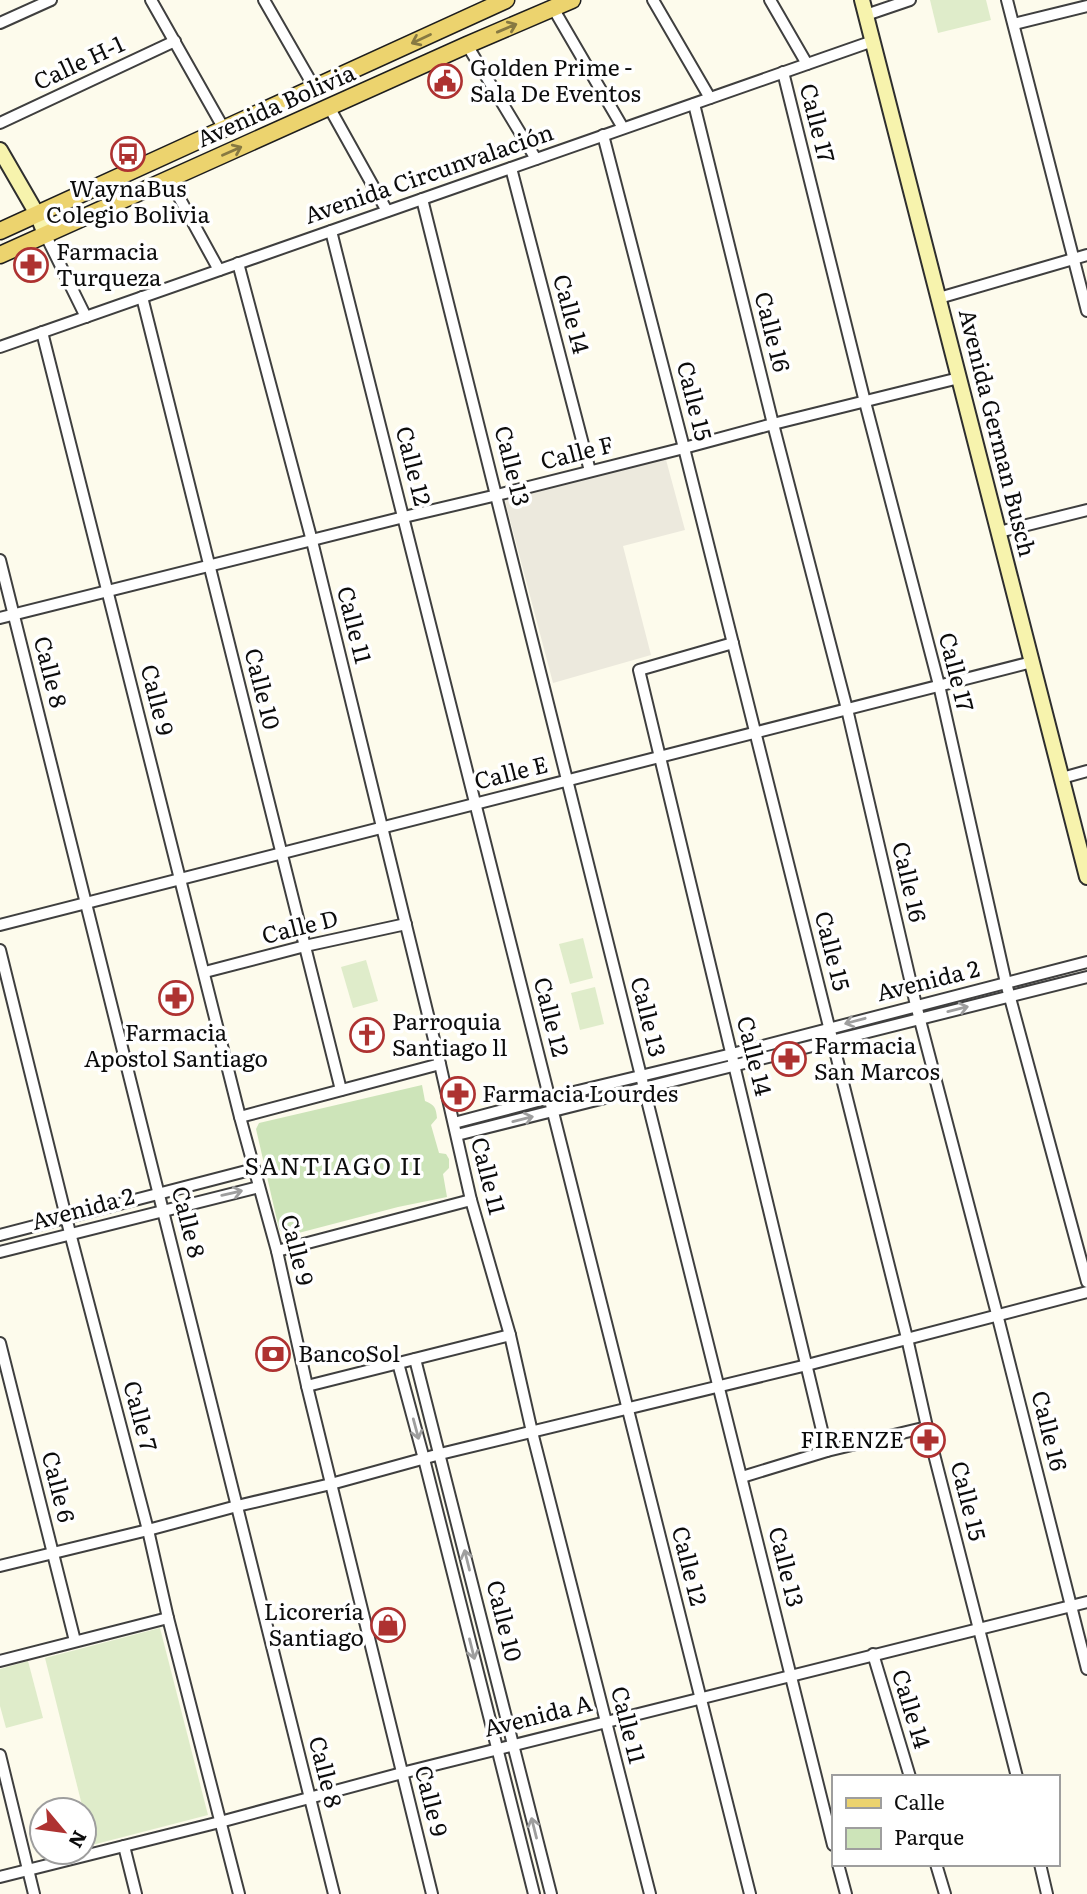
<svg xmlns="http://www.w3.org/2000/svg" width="1087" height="1894" viewBox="0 0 1087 1894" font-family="Literata,serif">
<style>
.green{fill:#cde4b9}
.pitch{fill:#dfecca}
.plaza{fill:#ece9dd}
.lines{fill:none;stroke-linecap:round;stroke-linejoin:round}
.street-casing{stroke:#3f3f3f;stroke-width:14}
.secondary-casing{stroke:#2e2e2e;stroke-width:18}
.primary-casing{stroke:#1d1d1d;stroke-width:19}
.street{stroke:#fff;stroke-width:10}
.secondary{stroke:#f7f3ad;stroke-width:14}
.primary{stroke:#ecd36e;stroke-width:16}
.oneway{stroke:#877942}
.oneway2{stroke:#9e9e9e}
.labels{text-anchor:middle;stroke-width:7;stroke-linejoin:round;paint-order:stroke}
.street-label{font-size:23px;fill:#0c0c0c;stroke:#fff}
.poi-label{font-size:23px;fill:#0c0c0c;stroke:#fff;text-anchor:start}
.neighbourhood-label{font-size:24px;letter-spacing:2px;fill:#0c0c0c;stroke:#fff}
</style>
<rect width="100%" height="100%" fill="#fdfbec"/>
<path class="green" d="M422,1085L425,1101C435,1105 436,1108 437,1118L431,1125L439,1153L446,1154L449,1159V1168L443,1174L447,1197L398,1207L287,1236L279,1229L256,1129L259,1123Z"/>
<g class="pitch">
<polygon points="930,0 986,0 991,20 938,33"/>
<polygon points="583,938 593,978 570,984 559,944"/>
<polygon points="366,960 378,1001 353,1008 341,967"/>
<polygon points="595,987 604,1024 580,1030 571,993"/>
<polygon points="160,1628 208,1815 92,1845 45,1658"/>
<polygon points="28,1661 43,1718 6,1728 0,1706 0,1669"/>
</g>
<polygon class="plaza" points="665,456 685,530 623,546 651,655 553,683 504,497"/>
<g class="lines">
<g class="street-casing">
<g id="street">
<polyline points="151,0 224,129"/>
<polyline points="264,0 314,87"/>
<polyline points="653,0 710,98"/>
<polyline points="770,0 807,64"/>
<polyline points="1007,0 1087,311"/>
<polyline points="553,8 623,128"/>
<polyline points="866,15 910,0"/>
<polyline points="0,23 51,0"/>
<polyline points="1014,24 1087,6"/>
<polyline points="467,45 536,159"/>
<polyline points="783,72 865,402 939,685 1006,983 1087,1282"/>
<polyline points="694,104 773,424 847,709 916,1005 997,1314 1087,1669"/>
<polyline points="329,107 387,211"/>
<polyline points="0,123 175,41"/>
<polyline points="603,135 684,448 907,1338 927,1427 1017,1777"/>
<polyline points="511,168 590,471"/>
<polyline points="169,179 219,270"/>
<polyline points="422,199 833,1845"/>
<polyline points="331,231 750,1894"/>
<polyline points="45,234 86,317"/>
<polyline points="238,263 312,541 440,1064 471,1200 510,1335 532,1432 650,1894"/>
<polyline points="142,297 341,1090"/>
<polyline points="939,298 1087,255"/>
<polyline points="42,332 240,1117 277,1251 307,1386 432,1894"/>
<polyline points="0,347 873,41"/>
<polyline points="999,532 1087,510"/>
<polyline points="0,560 334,1894"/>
<polyline points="0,618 404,517 497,495 684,448 773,424 959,378"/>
<polyline points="733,643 639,670 827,1451"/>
<polyline points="1062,778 1087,771"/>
<polyline points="0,925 1032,662"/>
<polyline points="0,950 70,1233 148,1530 168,1618 239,1894"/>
<polyline points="205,972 305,946 406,924"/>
<polyline points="240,1117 440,1064"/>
<polyline points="454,1123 549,1098 732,1054 1087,962"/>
<polyline points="457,1135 1087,977"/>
<polyline points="0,1235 254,1169"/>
<polyline points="277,1251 471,1200"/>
<polyline points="0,1252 259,1187"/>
<polyline points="0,1343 75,1641"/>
<polyline points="415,1359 551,1894"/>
<polyline points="398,1363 424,1459 534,1894"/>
<polyline points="307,1386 510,1335"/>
<polyline points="742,1477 827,1451 927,1427"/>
<polyline points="0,1566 148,1530 237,1506 331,1484 440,1454 807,1365 1087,1292"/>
<polyline points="873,1654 910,1777"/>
<polyline points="0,1661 168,1618"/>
<polyline points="0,1755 34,1894"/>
<polyline points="124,1846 136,1894"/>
<polyline points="838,1864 846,1894"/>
<polyline points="936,1864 945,1894"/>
<polyline points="1040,1864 1047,1894"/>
<polyline points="0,1877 220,1822 402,1773 1087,1602"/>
</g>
</g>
<g class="secondary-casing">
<g id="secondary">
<polyline points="862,0 1087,877"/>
<polyline points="0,150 37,214 45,234"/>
</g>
</g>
<g class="primary-casing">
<g id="primary">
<polyline points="0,231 506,0"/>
<polyline points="0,255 467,45 572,0"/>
</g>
</g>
<use href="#street" class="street"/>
<use href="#secondary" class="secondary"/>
<use href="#primary" class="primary"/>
</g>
<defs><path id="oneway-shaft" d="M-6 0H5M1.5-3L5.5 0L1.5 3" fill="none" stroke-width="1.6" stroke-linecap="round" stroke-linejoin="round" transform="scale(1.75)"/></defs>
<g class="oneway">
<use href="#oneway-shaft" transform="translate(507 28) rotate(-23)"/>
<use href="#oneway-shaft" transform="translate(421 39) rotate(155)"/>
<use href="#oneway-shaft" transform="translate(232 151) rotate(-24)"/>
</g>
<g class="oneway2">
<use href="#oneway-shaft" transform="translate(958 1009) rotate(-14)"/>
<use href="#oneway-shaft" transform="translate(855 1021) rotate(165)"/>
<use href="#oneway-shaft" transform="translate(523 1119) rotate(-14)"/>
<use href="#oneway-shaft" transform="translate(232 1193) rotate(-13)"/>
<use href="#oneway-shaft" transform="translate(416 1429) rotate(75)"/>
<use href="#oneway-shaft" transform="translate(467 1560) rotate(-104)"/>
<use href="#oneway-shaft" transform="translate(472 1649) rotate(76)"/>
<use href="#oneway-shaft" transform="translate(534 1828) rotate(-104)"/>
</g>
<defs>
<g id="civic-ring" transform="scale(1.75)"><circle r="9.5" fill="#fff" stroke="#ae3231" stroke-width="1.5"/><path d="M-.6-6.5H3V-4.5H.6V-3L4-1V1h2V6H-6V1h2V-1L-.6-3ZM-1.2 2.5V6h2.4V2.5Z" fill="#ae3231"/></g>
<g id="bus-ring" transform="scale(1.75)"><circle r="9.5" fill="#fff" stroke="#ae3231" stroke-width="1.5"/><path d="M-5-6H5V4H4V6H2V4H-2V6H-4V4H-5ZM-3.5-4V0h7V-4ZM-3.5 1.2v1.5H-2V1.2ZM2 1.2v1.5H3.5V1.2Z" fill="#ae3231"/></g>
<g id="pharmacy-ring" transform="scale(1.75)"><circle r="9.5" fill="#fff" stroke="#ae3231" stroke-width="1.5"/><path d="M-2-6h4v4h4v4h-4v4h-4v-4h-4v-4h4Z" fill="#ae3231"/></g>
<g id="church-ring" transform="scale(1.75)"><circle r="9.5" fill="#fff" stroke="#ae3231" stroke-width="1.5"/><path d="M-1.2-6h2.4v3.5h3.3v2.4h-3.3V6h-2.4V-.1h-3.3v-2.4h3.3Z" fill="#ae3231"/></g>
<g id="bank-ring" transform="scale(1.75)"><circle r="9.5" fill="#fff" stroke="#ae3231" stroke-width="1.5"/><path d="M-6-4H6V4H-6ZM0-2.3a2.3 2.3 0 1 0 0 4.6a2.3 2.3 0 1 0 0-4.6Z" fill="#ae3231"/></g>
<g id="shop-ring" transform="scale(1.75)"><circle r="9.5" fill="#fff" stroke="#ae3231" stroke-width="1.5"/><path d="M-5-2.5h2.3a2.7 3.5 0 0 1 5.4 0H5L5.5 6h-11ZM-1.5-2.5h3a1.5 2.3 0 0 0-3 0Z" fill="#ae3231"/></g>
</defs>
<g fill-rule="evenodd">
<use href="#civic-ring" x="445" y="81"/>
<use href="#bus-ring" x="128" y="154"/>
<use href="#pharmacy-ring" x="31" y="265"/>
<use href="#pharmacy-ring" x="176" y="998"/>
<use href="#church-ring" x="367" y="1035"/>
<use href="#pharmacy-ring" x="789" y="1059"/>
<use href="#pharmacy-ring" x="458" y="1094"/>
<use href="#bank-ring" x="273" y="1354"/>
<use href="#pharmacy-ring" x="928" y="1440"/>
<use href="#shop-ring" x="388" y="1625"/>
</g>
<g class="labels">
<g class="street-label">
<text transform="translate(79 63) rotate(-25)" y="8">Calle H-1</text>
<text transform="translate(276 106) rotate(-24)" y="8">Avenida Bolivia</text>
<text transform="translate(817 123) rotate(76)" y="8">Calle 17</text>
<text transform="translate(429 174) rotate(-19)" y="8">Avenida Circunvalación</text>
<text transform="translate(571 314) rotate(75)" y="8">Calle 14</text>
<text transform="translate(772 332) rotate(76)" y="8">Calle 16</text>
<text transform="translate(694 401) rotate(76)" y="8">Calle 15</text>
<text transform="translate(997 433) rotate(76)" y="8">Avenida German Busch</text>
<text transform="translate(577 453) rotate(-14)" y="8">Calle F</text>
<text transform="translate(413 466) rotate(76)" y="8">Calle 12</text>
<text transform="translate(512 466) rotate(76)" y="8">Calle 13</text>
<text transform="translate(354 625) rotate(76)" y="8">Calle 11</text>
<text transform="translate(50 672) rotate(76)" y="8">Calle 8</text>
<text transform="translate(956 672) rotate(76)" y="8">Calle 17</text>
<text transform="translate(262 689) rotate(76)" y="8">Calle 10</text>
<text transform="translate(157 700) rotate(76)" y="8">Calle 9</text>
<text transform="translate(511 773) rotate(-14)" y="8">Calle E</text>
<text transform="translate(909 882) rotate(77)" y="8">Calle 16</text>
<text transform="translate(300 927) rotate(-14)" y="8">Calle D</text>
<text transform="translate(832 951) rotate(76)" y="8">Calle 15</text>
<text transform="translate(928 981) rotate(-14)" y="8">Avenida 2</text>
<text transform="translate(551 1017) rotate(76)" y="8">Calle 12</text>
<text transform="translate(648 1017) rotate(76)" y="8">Calle 13</text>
<text transform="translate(754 1056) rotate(76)" y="8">Calle 14</text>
<text transform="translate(488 1176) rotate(76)" y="8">Calle 11</text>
<text transform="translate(83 1209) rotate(-15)" y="8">Avenida 2</text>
<text transform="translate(188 1222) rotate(76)" y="8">Calle 8</text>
<text transform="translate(297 1250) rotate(76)" y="8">Calle 9</text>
<text transform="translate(140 1416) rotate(75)" y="8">Calle 7</text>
<text transform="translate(1049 1431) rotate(76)" y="8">Calle 16</text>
<text transform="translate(58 1487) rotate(76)" y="8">Calle 6</text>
<text transform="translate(968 1501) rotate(76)" y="8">Calle 15</text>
<text transform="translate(689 1566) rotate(76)" y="8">Calle 12</text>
<text transform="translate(786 1567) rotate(76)" y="8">Calle 13</text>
<text transform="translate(504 1621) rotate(76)" y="8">Calle 10</text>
<text transform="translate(911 1709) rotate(73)" y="8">Calle 14</text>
<text transform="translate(538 1716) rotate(-14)" y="8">Avenida A</text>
<text transform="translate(628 1725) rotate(76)" y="8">Calle 11</text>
<text transform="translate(325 1772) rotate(76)" y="8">Calle 8</text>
<text transform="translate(431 1801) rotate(76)" y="8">Calle 9</text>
</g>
<g class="poi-label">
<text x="470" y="76">Golden Prime -<tspan x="470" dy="26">Sala De Eventos</tspan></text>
<text x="128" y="197" text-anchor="middle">WaynaBus<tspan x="128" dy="26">Colegio Bolivia</tspan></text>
<text x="56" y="260">Farmacia<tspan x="56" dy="26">Turqueza</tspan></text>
<text x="392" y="1030">Parroquia<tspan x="392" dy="26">Santiago ll</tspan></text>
<text x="176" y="1041" text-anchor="middle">Farmacia<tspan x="176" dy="26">Apostol Santiago</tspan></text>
<text x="814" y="1054">Farmacia<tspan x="814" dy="26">San Marcos</tspan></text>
<text x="482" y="1102">Farmacia Lourdes</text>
<text x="298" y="1362">BancoSol</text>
<text x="904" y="1448" text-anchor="end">FIRENZE</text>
<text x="364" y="1620" text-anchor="end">Licorería<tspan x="364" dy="26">Santiago</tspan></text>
</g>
<g class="neighbourhood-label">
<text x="334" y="1175">SANTIAGO II</text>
</g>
</g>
<rect x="832" y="1775" width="228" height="91" fill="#ffffff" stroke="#9e9e9e" stroke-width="2"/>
<rect x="846" y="1798" width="35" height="10" fill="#ecd36e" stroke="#9e9e9e" stroke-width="2"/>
<text x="894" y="1810" font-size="21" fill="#0c0c0c">Calle</text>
<rect x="846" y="1828" width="35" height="21" fill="#cde4b9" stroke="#9e9e9e" stroke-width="2"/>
<text x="894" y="1845" font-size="21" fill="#0c0c0c">Parque</text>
<g transform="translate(63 1831) rotate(119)"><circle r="33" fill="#ffffff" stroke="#9e9e9e" stroke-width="2"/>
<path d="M0-5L12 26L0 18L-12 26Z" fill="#ae3231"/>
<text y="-10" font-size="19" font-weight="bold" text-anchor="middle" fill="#0c0c0c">N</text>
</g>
</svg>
